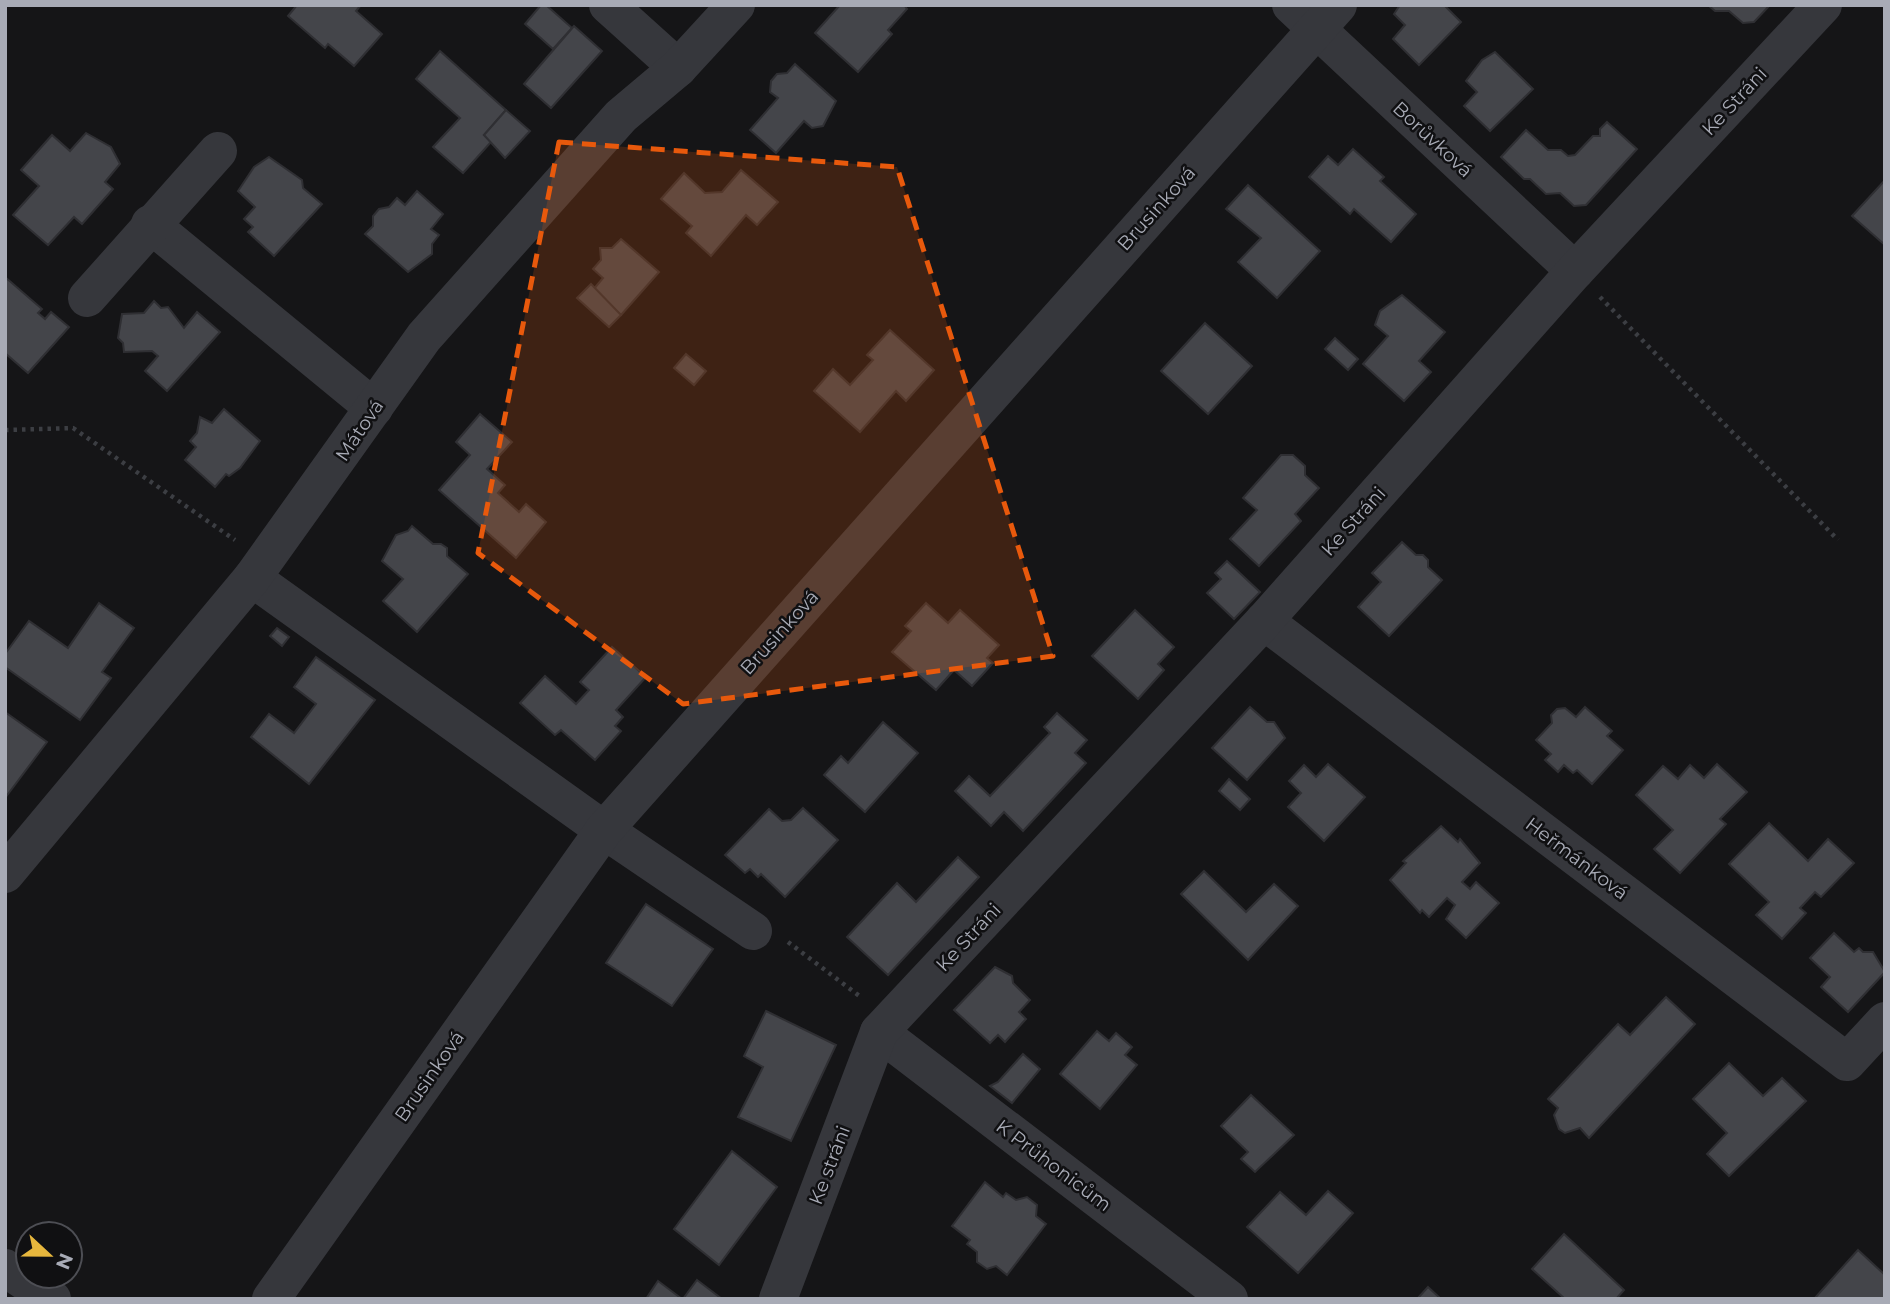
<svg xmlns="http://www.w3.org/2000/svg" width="1890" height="1304" viewBox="0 0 1890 1304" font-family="Montserrat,sans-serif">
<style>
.building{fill:#44454a;stroke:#2f2f33;stroke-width:2}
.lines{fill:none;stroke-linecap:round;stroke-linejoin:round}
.path{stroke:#3c3e43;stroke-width:4.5;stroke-dasharray:3.5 5;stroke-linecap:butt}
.street{stroke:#36373c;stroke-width:38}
.marked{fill:#e8590c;fill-opacity:0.2;stroke:#e8590c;stroke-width:5;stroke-dasharray:14 9;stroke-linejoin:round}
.labels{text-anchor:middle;stroke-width:5;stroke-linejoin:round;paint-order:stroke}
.street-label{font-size:19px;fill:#a8abb6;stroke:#101012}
</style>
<rect width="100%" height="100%" fill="#151517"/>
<g class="building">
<polygon points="297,5 361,5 356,11 382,34 354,66 328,44 325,48 288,16"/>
<polygon points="541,5 546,5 572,28 553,49 525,24"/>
<polygon points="840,5 904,5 907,9 888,30 892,34 858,72 815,33"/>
<polygon points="1400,5 1444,5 1461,22 1419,65 1393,39 1405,25 1394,14"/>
<polygon points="1708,5 1770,5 1754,22 1743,23 1729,11 1715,11"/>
<polygon points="574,26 602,51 551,108 524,84"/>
<polygon points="440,51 506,110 484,135 491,142 463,173 433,147 460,118 416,79"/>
<polygon points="1495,52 1533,89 1490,131 1464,106 1477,92 1466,81 1482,60"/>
<polygon points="795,64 836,101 823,126 812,128 804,121 776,153 750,130 778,98 770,92 771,81 777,74 787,73"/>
<polygon points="506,110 530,131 505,158 484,135"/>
<polygon points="1607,122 1637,149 1586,205 1574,206 1560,193 1546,194 1530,179 1524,179 1501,157 1526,130 1548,150 1561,150 1568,156 1575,155 1593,136 1600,136 1600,129"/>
<polygon points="86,133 111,147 120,164 105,182 113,189 82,224 74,217 48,245 13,215 39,186 21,170 52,135 70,151"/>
<polygon points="1353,149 1384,177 1380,181 1416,214 1391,242 1354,209 1350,214 1309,177 1328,156 1338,165"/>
<polygon points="269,157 302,180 303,188 322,204 274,256 248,232 253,227 244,219 255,207 238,191 254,167"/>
<polygon points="741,170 778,202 757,225 746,215 711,256 686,233 692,226 661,199 684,173 705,193 722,192"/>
<polygon points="1885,180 1885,245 1852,216"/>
<polygon points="1248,185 1320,251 1277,298 1238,262 1261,238 1226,209"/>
<polygon points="417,191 443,214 431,229 439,235 432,244 432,254 408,272 365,234 373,226 373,216 379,209 389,207 397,198 405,205"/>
<polygon points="621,239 659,272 621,315 593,290 603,278 593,269 601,260 600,248 612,248"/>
<polygon points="5,277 42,309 38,313 45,319 51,312 69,327 28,373 5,353"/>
<polygon points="591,284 621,315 609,327 577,298"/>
<polygon points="1402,295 1445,332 1419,361 1431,372 1404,401 1363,364 1388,336 1375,325 1380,311"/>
<polygon points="154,301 161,308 168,307 184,328 197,312 220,332 167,391 145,371 158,356 152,351 124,352 123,343 118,338 122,314 144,313"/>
<polygon points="1205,323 1252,366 1208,414 1161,371"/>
<polygon points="890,330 934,370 906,401 896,391 860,432 814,391 833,369 850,385 873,360 867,355"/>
<polygon points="1335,338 1358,359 1348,370 1325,349"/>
<polygon points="686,354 706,371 694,385 674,368"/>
<polygon points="224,409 260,441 240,468 229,476 226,474 215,487 185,460 196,447 190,441 197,433 200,417 212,423"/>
<polygon points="480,414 512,442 487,469 505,485 498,493 519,512 526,504 546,522 516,558 439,490 470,455 456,442"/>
<polygon points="1281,455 1293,455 1305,466 1305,475 1319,488 1295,514 1301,521 1259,566 1230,539 1257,510 1243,498"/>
<polygon points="412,526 433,544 441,544 447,548 447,556 468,574 417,632 383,601 403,579 382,561 396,535 408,531"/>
<polygon points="1402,542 1416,555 1423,555 1428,560 1428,567 1442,580 1389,636 1358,607 1381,582 1372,573"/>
<polygon points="1227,561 1260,592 1234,619 1207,593 1221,579 1215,573"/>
<polygon points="99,603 134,628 102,672 111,678 80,720 5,667 5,654 29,621 68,648"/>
<polygon points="926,603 948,623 960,610 999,645 987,658 993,663 972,686 954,670 936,690 892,652 911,631 905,626"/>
<polygon points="1135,610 1174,647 1158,664 1164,670 1138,699 1092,656"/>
<polygon points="277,628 289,637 282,646 270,636"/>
<polygon points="612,647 646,677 616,710 623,717 615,726 621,731 595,760 561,730 555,735 520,703 545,676 576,704 589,690 580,682"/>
<polygon points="316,657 375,700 309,784 251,737 269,714 294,733 316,704 294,687"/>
<polygon points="1250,707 1267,722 1274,722 1285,738 1247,780 1212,748"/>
<polygon points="1585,707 1612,731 1607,736 1623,750 1592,784 1577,770 1573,773 1564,765 1558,772 1545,760 1551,754 1536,740 1552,723 1551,715 1557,709 1565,708 1576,717"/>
<polygon points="5,712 47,742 5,798"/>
<polygon points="1057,713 1087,740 1075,753 1086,763 1023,831 1004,812 991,826 955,791 969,776 990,796 1050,733 1044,727"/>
<polygon points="883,722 918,753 865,812 824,775 841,756 848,763"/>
<polygon points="1328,764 1365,797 1324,841 1288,807 1301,793 1289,781 1304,765 1316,777"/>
<polygon points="1717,764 1747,792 1720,819 1726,824 1680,873 1654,849 1673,830 1636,795 1663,766 1678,779 1690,765 1704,778"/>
<polygon points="1229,779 1250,799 1240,810 1219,791"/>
<polygon points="803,808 838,840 785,897 761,874 758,877 750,869 745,873 725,855 769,809 782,821 791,820"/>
<polygon points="1769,823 1808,861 1828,839 1854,863 1821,897 1815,892 1800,908 1806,913 1782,939 1756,915 1769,902 1729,864"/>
<polygon points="1441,826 1458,842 1460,839 1480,863 1462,882 1470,889 1476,882 1499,903 1466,938 1446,919 1455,905 1447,898 1429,917 1422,910 1420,913 1390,880 1406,863 1403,861"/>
<polygon points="958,857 979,877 888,975 847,937 897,883 916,902"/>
<polygon points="1204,871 1246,912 1274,884 1298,906 1248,960 1181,894"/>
<polygon points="646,904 713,949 672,1006 606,963"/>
<polygon points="1834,933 1854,952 1859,948 1863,952 1873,952 1885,972 1848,1012 1821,987 1830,977 1810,958"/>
<polygon points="995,967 1012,976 1013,983 1030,1000 1019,1012 1026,1019 1005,1042 998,1035 990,1043 954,1010"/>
<polygon points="1666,997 1695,1024 1589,1138 1580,1128 1565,1133 1559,1129 1554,1115 1558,1108 1548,1099 1618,1024 1630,1035"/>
<polygon points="766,1011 836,1045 791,1141 738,1117 763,1067 744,1056"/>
<polygon points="1097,1031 1109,1041 1116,1033 1132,1047 1125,1055 1137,1065 1100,1109 1060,1074"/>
<polygon points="1023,1054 1040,1069 1012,1103 990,1086 998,1082"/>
<polygon points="1729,1063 1763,1096 1782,1078 1806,1101 1729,1176 1707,1154 1727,1133 1693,1099"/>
<polygon points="1251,1095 1294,1135 1255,1172 1241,1159 1248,1152 1221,1126"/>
<polygon points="732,1151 777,1187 719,1265 674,1229"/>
<polygon points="985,1182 1003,1197 1006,1193 1016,1200 1027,1197 1037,1205 1036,1216 1046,1224 1007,1275 996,1266 987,1269 977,1262 977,1252 967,1244 970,1240 952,1226"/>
<polygon points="1328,1191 1353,1213 1298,1273 1247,1227 1280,1192 1306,1215"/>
<polygon points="1564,1234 1624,1290 1616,1299 1565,1299 1532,1269"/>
<polygon points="1858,1250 1885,1275 1885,1299 1814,1299"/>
<polygon points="697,1280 722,1299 683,1299"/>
<polygon points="658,1281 682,1299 646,1299"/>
<polygon points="1428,1287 1441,1299 1417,1299"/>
</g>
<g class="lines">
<g class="path">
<polyline points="1600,297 1838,540"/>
<polyline points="5,430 73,428 235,540"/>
<polyline points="788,942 862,998"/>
</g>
<g class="street">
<polyline points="608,5 678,68"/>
<polyline points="1291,5 1575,271"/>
<polyline points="150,224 374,408"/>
<polyline points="87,298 218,151"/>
<polyline points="252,578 604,830 753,931"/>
<polyline points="1264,621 1847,1062 1885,1021"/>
<polyline points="5,874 252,578 424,337 621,116 678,68 736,5"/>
<polyline points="879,1032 1229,1299"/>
<polyline points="5,1268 52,1299"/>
<polyline points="271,1299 604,830 1338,5"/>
<polyline points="778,1299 879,1032 1264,621 1575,271 1823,5"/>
</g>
</g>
<path class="marked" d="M559,142L897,167L1053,656L683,704L478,553Z"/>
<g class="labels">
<g class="street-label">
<text transform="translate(1734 101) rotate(-47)" y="7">Ke Stráni</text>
<text transform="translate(1433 139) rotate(43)" y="7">Borůvková</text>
<text transform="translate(1156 208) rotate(-48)" y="7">Brusinková</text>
<text transform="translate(359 430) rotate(-56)" y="7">Mátová</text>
<text transform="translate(1353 521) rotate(-48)" y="7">Ke Stráni</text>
<text transform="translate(779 632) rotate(-48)" y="7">Brusinková</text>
<text transform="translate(1577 858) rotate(37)" y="7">Heřmánková</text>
<text transform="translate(968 937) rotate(-47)" y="7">Ke Stráni</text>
<text transform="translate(429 1076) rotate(-55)" y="7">Brusinková</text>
<text transform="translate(829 1165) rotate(-69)" y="7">Ke stráni</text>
<text transform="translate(1054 1165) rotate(37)" y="7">K Průhonicům</text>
</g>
</g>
<rect width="1890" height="1304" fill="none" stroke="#a8abb6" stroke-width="14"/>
<g transform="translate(49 1255) rotate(112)"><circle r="33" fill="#101012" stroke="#4d4e54" stroke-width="2"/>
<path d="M0-5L12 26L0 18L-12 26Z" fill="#e7b73d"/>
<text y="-10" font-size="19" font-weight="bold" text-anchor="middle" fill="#a8abb6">N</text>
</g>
</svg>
